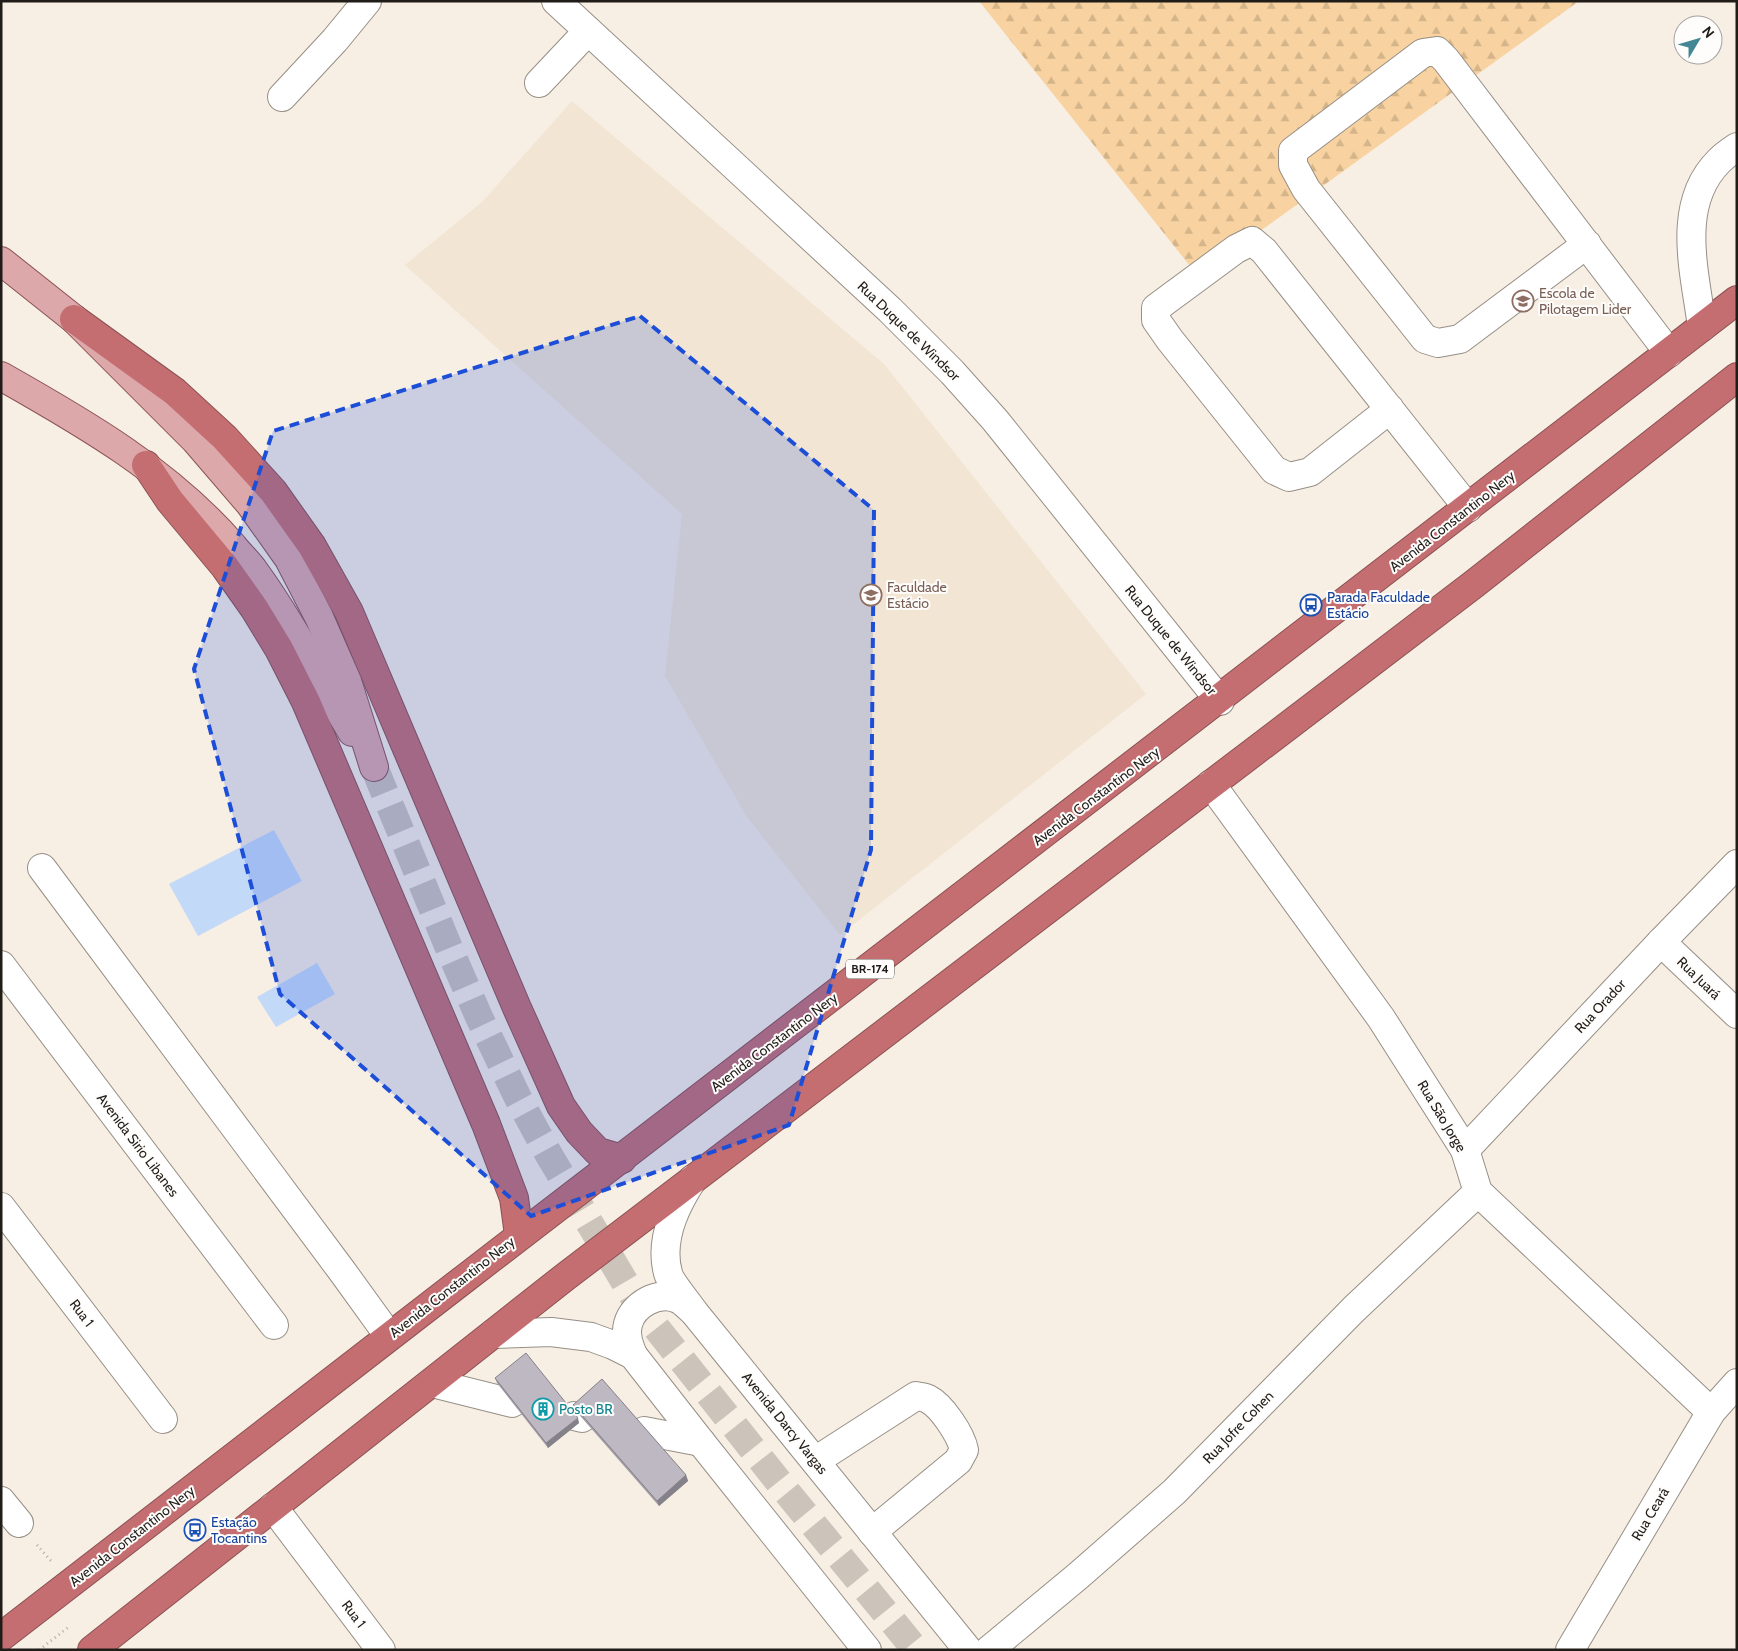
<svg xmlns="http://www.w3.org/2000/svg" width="1738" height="1651" viewBox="0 0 1738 1651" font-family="Cabin,sans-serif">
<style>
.built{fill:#f3e5d4}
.forest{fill:url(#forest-firs)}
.water{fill:#c2d9f8}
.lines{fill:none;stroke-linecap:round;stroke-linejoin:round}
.major-tunnel{stroke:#ccc4bb;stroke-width:28;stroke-dasharray:28 14;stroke-linecap:butt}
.minor-casing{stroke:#968f85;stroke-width:30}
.major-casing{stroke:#8b5252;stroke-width:30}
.highway-casing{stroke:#8b5252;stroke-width:30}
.path{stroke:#b4ada5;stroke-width:3;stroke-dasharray:1 4;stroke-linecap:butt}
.minor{stroke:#fff;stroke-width:28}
.major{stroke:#dca8aa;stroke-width:28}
.highway{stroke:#c56e71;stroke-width:28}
.wall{fill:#a39ea8}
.shaded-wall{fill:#858188}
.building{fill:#beb8c3;stroke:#858188}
.marked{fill:#1d4ed8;fill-opacity:0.2;stroke:#1d4ed8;stroke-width:4;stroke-dasharray:10 6;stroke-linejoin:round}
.labels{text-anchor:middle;stroke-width:4;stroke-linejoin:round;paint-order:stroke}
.shield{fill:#fefdfb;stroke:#63605d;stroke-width:1}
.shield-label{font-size:12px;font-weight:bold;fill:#201d19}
.education-label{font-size:14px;fill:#785e54;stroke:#fefdfb;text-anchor:start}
.street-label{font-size:14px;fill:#201d19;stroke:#fefdfb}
.transit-label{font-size:14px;fill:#164399;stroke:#fefdfb;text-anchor:start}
.culture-label{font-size:14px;fill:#0d838f;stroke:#fefdfb;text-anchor:start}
</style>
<defs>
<pattern id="forest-firs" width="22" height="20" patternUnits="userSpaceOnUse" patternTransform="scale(1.25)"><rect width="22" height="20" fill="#f8d2a0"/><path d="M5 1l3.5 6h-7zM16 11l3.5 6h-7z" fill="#d4b489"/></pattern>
</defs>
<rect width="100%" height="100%" fill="#f7eee4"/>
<polygon class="built" points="572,101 884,364 1146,694 840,935 747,817 665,676 682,514 405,265 482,202"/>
<polygon class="forest" points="979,1 1579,1 1198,276"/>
<g class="water">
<polygon points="274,830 302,881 198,936 169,884"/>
<polygon points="317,963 335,994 276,1027 257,997"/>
</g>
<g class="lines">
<polyline class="major-tunnel" points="374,767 451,953 479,1017 518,1098 549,1155 639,1306 786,1491 916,1650"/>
<g class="minor-casing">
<g id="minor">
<polyline points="556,1 890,310 952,372 995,420 1220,701"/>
<polyline points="539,83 588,31"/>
<polyline points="282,97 335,40 367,1"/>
<polyline points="1587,244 1460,339 1438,343 1425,339 1306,189 1293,165 1293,151 1423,53 1437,51 1446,60 1669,353"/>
<path d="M1702,327C1695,272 1675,205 1719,161C1724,156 1731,151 1737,147"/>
<polyline points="1390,409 1310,472 1289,477 1274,470 1170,340 1156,320 1156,308 1236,249 1252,241 1264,251 1468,508"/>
<polyline points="1211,784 1381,1018 1465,1150 1478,1192 1711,1412"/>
<polyline points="42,868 342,1271 389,1336"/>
<polyline points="1661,942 1737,1014"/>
<polyline points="1,965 274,1325"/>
<polyline points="1465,1150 1661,942 1737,864"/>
<path d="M693,1179C675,1206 659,1240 668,1273C670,1282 688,1303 694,1312L968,1650"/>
<polyline points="1,1207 163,1419"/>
<polyline points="493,1334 551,1332 591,1337 613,1345 633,1355 701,1442 867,1650"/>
<path d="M633,1355C629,1345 625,1335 628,1324C633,1305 658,1290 678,1299C683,1301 688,1307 693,1311"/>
<polyline points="432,1383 512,1403"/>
<polyline points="574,1416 582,1418"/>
<polyline points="644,1431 701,1442"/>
<path d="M815,1461L916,1396C920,1397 925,1397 928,1399C942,1406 961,1435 964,1450L958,1461L872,1532"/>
<polyline points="1,1501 19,1523"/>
<polyline points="273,1507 381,1650"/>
<polyline points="989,1650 1078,1576 1174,1492 1354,1309 1478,1192"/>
<polyline points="1570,1650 1711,1412 1737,1383"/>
</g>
</g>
<g class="major-casing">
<g id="major">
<polyline points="1,261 74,319 195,440 250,504 289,559 319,617 347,681 374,767"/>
<path d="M1,376C86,424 169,472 233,546C240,555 249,563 255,572C292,623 320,679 352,732"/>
</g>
</g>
<g class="highway-casing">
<g id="highway">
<polyline points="74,319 175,392 225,438 273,491 312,546 349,612 517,1008 561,1106 579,1132 598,1152 622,1159"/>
<polyline points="146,465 170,501 225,567 254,608 279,649 306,702 486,1124 514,1198 519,1235"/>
<path d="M1,1637C577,1188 1161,750 1737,300"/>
<polyline points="92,1650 565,1277 1474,584 1737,377"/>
</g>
</g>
<g class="path">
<polyline points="37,1545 51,1561"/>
<polyline points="39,1650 70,1626"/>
</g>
<use href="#minor" class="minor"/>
<use href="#major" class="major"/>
<use href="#highway" class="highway"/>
</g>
<g class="wall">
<polygon points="495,1378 579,1423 548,1448 497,1383"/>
<polygon points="573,1405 686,1475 688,1481 659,1506 575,1410"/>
</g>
<g class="shaded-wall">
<polygon points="578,1418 579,1423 548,1448 546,1443"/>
<polygon points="686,1475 688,1481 659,1506 657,1501"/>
</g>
<g class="building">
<polygon points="526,1353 578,1418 546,1443 495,1378"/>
<polygon points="602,1379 686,1475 657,1501 573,1405"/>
</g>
<path class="marked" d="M640,316L874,510L871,850L789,1125L531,1216L280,994L194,669L273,431Z"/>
<defs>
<g id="school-ring" transform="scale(1.125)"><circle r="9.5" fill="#fefdfb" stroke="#8d6e63" stroke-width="1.5"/><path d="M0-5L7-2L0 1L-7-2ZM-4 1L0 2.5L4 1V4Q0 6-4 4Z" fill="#8d6e63"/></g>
<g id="university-ring" transform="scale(1.125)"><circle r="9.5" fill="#fefdfb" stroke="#8d6e63" stroke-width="1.5"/><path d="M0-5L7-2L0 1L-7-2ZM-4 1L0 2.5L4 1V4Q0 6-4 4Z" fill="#8d6e63"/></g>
<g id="bus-ring" transform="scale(1.125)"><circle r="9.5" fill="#fefdfb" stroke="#1a4fb4" stroke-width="1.5"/><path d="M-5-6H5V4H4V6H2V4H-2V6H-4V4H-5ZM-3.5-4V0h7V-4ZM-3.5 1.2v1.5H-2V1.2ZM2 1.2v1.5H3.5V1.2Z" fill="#1a4fb4"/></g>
<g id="building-ring" transform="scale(1.125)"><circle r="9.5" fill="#fefdfb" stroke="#0f9aa8" stroke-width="1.5"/><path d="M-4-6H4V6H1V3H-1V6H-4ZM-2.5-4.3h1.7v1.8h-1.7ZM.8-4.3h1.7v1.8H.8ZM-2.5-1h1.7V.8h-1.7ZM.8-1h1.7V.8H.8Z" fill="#0f9aa8"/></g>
</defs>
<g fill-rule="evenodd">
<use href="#school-ring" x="1523" y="301"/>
<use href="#university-ring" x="871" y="595"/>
<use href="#bus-ring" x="1311" y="605"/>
<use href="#building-ring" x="543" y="1409"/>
<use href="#bus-ring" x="195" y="1530"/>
</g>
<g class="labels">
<rect class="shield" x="846" y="959.5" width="48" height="19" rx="4"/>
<g class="shield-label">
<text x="870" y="973">BR-174</text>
</g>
<g class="education-label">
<text x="1539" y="298">Escola de<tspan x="1539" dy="16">Pilotagem Lider</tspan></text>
<text x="887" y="592">Faculdade<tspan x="887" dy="16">Estácio</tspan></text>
</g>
<g class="street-label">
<text transform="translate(909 331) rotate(44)" y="5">Rua Duque de Windsor</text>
<text transform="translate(1452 521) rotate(-38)" y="5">Avenida Constantino Nery</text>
<text transform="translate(1171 640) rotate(51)" y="5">Rua Duque de Windsor</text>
<text transform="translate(1096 796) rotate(-37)" y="5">Avenida Constantino Nery</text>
<text transform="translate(1699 978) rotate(44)" y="5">Rua Juará</text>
<text transform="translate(1600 1006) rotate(-47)" y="5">Rua Orador</text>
<text transform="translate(774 1042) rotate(-37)" y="5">Avenida Constantino Nery</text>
<text transform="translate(1442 1116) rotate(59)" y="5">Rua São Jorge</text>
<text transform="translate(138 1145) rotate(53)" y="5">Avenida Sirio Libanes</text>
<text transform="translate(452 1287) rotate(-38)" y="5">Avenida Constantino Nery</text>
<text transform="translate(82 1313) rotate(53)" y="5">Rua 1</text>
<text transform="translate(785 1423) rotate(51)" y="5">Avenida Darcy Vargas</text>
<text transform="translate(1238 1427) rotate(-46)" y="5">Rua Jofre Cohen</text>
<text transform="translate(1650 1514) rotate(-59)" y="5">Rua Ceará</text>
<text transform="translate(132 1536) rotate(-38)" y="5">Avenida Constantino Nery</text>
<text transform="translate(354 1614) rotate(53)" y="5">Rua 1</text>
</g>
<g class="transit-label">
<text x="1327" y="602">Parada Faculdade<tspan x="1327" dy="16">Estácio</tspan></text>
<text x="211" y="1527">Estação<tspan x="211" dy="16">Tocantins</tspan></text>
</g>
<g class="culture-label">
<text x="559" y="1414">Posto BR</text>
</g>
</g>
<rect width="1738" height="1651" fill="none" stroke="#201d19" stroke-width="5"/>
<g transform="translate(1698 40) rotate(52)"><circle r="24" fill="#fefdfb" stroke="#a5a3a1"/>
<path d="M0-4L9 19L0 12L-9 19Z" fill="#428793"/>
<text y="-8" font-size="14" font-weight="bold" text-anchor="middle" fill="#201d19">N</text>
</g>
</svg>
